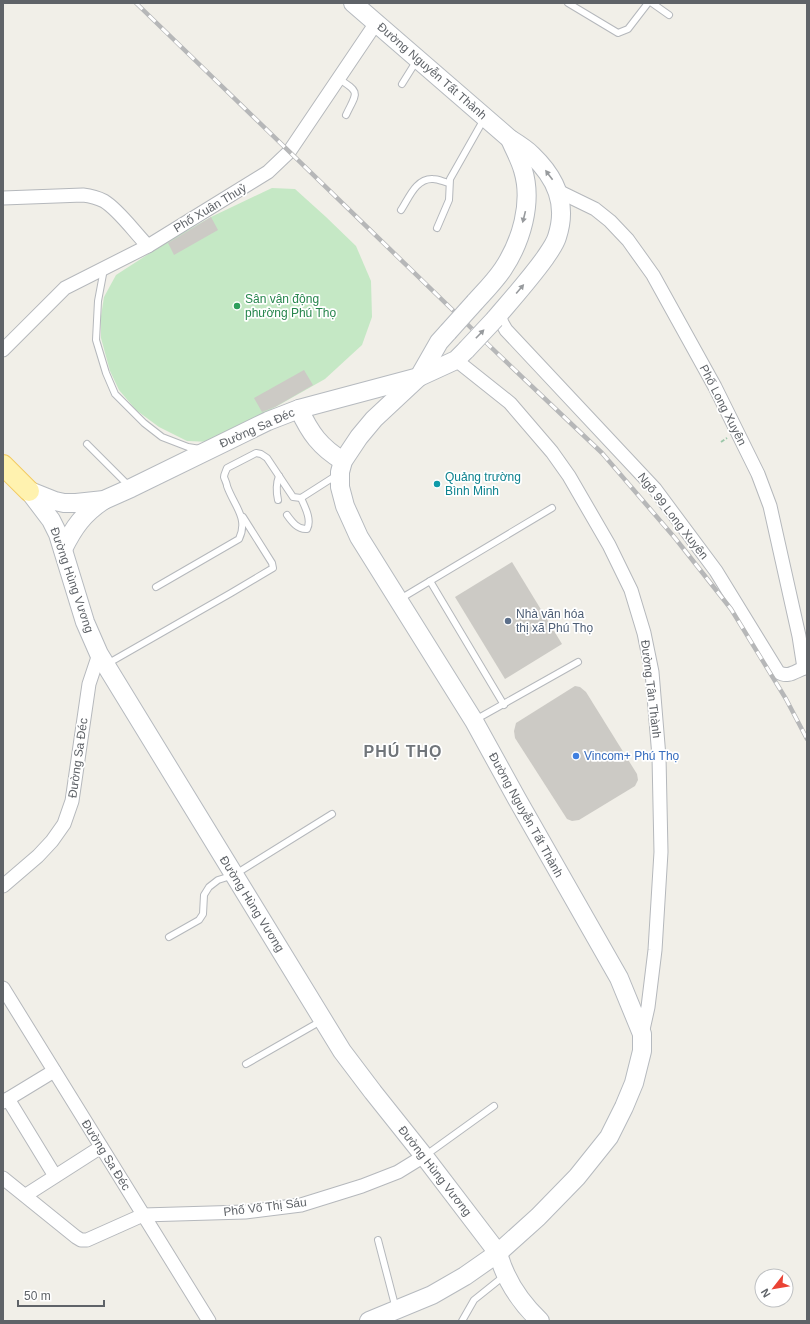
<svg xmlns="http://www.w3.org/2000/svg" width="810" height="1324" viewBox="0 0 810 1324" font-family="Arial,sans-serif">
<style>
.green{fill:#c5e8c5}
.building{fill:#cccac5}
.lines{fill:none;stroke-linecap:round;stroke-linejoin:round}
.lane-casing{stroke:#b5b8bc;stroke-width:8}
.street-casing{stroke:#b5b8bc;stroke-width:15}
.secondary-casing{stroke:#b6babf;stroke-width:20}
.primary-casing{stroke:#f2c960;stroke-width:22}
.path{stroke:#9cc7a9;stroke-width:2;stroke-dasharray:4 2;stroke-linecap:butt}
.lane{stroke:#fff;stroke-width:6}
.street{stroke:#fff;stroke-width:13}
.secondary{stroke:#fff;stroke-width:18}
.primary{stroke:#fff2af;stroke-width:20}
.rail-casing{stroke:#b6b7b8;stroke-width:4.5}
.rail{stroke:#fff;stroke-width:3;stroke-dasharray:9;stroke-linecap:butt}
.secondary-bridge-casing{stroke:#b6babf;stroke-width:20;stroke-linecap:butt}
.secondary-bridge{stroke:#fff;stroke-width:18}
.oneway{fill:#979a9d}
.leisure-dot{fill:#2e9e5b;stroke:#fff;stroke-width:1.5}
.culture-dot{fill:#0f9aa8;stroke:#fff;stroke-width:1.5}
.service-dot{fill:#5c6f8a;stroke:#fff;stroke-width:1.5}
.shop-dot{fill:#3f7fe0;stroke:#fff;stroke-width:1.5}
.labels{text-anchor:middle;stroke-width:3.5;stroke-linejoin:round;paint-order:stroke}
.street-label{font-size:12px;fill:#5f6368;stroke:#fff}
.leisure-label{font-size:12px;fill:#27864d;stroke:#fff;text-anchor:start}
.culture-label{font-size:12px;fill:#0d838f;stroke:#fff;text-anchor:start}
.service-label{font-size:12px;fill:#4e5e75;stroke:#fff;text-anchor:start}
.shop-label{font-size:12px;fill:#366cbe;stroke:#fff;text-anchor:start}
.district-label{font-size:16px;font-weight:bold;letter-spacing:1px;fill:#70757a;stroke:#fff}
</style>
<rect width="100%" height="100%" fill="#f1efe8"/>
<polygon class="green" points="272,188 295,189 326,217 356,246 371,281 372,317 362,345 325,379 263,414 212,442 187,441 159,427 136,410 119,390 110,371 101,338 101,316 104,297 116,275 167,242 211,217"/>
<g class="building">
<polygon points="211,217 218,230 174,255 168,243"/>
<polygon points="304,370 313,385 275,407 262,412 254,398"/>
<polygon points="512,562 562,644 505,679 455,597"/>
<polygon points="575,686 580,687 586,692 637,774 638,780 635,786 579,820 572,821 567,819 515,738 514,731 516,723"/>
</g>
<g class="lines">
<g class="lane-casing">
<g id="lane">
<polyline points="568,3 618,33 628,29 648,3"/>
<polyline points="652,3 669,15"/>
<path d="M339,79C361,93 357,92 346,115"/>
<polyline points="402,84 417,60"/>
<path d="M401,210C409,198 416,178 433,179C438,179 444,182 449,183"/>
<polyline points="437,228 449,200 450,179 484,119"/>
<polyline points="104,269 98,301 96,340 106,373 115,394 144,423 162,437 188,447 200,449"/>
<polyline points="87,444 130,487"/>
<path d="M278,500C276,491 276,484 279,476"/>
<path d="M287,515C292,522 298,530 307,529C312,520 305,507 301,498"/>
<polyline points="430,581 504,705"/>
<path d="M156,587L239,539C249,518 234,506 227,486C227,484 225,480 224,477C224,474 226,471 227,468L256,453L261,454L267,458L293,497L301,498L337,475"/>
<polyline points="400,599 552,508"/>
<polyline points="107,664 231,593 273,568 272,563 243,517"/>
<polyline points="475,720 578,662"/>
<polyline points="169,937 199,920 203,914 204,895 209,887 218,880 234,875 332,814"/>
<polyline points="246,1064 321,1021"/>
<polyline points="426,1155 494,1106"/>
<polyline points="378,1240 396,1309"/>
<polyline points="462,1321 474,1300 504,1276"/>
</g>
</g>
<g class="street-casing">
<g id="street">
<polyline points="558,191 595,209 610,221 628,240 653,275 715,387 758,474 770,506 799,636 804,668"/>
<path d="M3,198L83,195C91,196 98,198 104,201C119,210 135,233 148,246"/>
<path d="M499,314L502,323L506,330L655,489L716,571L778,672C789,679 796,670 807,667"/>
<polyline points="3,350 65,288 148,246 268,172 289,152 376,23"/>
<polyline points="456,360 510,403 552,452 569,476 609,545 631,590 644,633 652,672 659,757 661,852 655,950 648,1007 642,1034"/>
<polyline points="3,886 38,856 52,841 64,824 72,801 89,684 99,654"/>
<polyline points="3,988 209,1321"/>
<polyline points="8,1099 55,1176"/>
<polyline points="3,1102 54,1071"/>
<polyline points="3,1178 76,1237 81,1240 87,1240 143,1215 245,1212 301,1205 362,1186 398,1172 424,1156"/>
<polyline points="26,1195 101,1147"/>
</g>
</g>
<g class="secondary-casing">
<g id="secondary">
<path d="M353,3L510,139C518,144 526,149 532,155C556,178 568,204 557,237C555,244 549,252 545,258C530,279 512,299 495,319"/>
<path d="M475,302C484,292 495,281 503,269C521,242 533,203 523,170C520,159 514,149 510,139"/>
<path d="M299,409C310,433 320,447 343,461"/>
<path d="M29,491L51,520L58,534L85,622L99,654L323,1020L342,1051L373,1092L424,1156L498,1253C505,1279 520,1302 540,1321"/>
<polyline points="30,491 55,501 64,503 76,503 104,500 131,488 268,421 299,409 419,377 456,360 466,350"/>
<path d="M63,549C74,527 83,514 104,500"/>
<polyline points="369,1321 432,1295 465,1276 498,1253 538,1217 577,1177 609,1137 624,1107 634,1083 642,1051 642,1034 619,978 517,799 474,721 359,537 345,506 340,487 340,472 343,461 359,437 374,419 419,377 439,342 448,332"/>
</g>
</g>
<g class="primary-casing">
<polyline id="primary" points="3,465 29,491"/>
</g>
<polyline class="path" points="721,442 727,438"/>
<use href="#lane" class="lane"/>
<use href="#street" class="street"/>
<use href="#secondary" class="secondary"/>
<use href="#primary" class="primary"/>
<g class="rail-casing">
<polyline id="rail" points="136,3 498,354 602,453 675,538 731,609 786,699 807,739"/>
</g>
<use href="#rail" class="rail"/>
<g class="secondary-bridge-casing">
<g id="secondary-bridge">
<polyline points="448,332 475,302"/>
<polyline points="466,350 495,319"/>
</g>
</g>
<use href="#secondary-bridge" class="secondary-bridge"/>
</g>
<defs><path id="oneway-solid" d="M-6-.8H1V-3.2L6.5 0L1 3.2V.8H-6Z"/></defs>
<g class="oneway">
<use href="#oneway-solid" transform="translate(549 175) rotate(-127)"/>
<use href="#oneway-solid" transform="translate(524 217) rotate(104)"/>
<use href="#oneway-solid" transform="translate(520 289) rotate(-50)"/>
<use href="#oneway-solid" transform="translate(480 334) rotate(-46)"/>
</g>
<circle class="leisure-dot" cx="237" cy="306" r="4"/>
<circle class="culture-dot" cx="437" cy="484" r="4"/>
<circle class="service-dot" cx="508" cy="621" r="4"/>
<circle class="shop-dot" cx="576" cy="756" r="4"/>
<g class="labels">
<g class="street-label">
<text transform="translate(432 71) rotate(41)" y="4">Đường Nguyễn Tất Thành</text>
<text transform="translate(210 208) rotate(-31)" y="4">Phố Xuân Thuỷ</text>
<text transform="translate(723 405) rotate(63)" y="4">Phố Long Xuyên</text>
<text transform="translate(257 428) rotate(-24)" y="4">Đường Sa Đéc</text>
<text transform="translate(673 516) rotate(52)" y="4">Ngõ 99 Long Xuyên</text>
<text transform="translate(72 580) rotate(71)" y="4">Đường Hùng Vương</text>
<text transform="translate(651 689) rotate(83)" y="4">Đường Tân Thành</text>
<text transform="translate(78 758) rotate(-82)" y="4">Đường Sa Đéc</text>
<text transform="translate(526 815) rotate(61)" y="4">Đường Nguyễn Tất Thành</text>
<text transform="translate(252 904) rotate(58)" y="4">Đường Hùng Vương</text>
<text transform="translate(106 1155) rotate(58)" y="4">Đường Sa Đéc</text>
<text transform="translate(435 1171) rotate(52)" y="4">Đường Hùng Vương</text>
<text transform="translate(265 1207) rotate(-7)" y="4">Phố Võ Thị Sáu</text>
</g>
<g class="leisure-label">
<text x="245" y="303">Sân vận động<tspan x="245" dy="14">phường Phú Thọ</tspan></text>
</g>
<g class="culture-label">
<text x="445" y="481">Quảng trường<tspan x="445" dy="14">Bình Minh</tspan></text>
</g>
<g class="service-label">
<text x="516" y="618">Nhà văn hóa<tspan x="516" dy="14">thị xã Phú Thọ</tspan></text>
</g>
<g class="shop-label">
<text x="584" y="760">Vincom+ Phú Thọ</text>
</g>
<g class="district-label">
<text x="403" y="757">PHÚ THỌ</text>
</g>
</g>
<rect width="810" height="1324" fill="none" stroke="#5f6368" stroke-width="8"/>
<g transform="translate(774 1288) rotate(239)"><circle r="19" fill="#ffffff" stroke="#bfc1c3"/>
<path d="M0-3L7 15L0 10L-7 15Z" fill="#ea4335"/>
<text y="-6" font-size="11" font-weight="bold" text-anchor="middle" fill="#5f6368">N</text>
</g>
<path d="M18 1300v6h86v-6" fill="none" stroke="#5f6368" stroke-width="2"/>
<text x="24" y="1300" font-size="12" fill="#5f6368" stroke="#ffffff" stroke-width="3" paint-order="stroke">50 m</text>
</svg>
